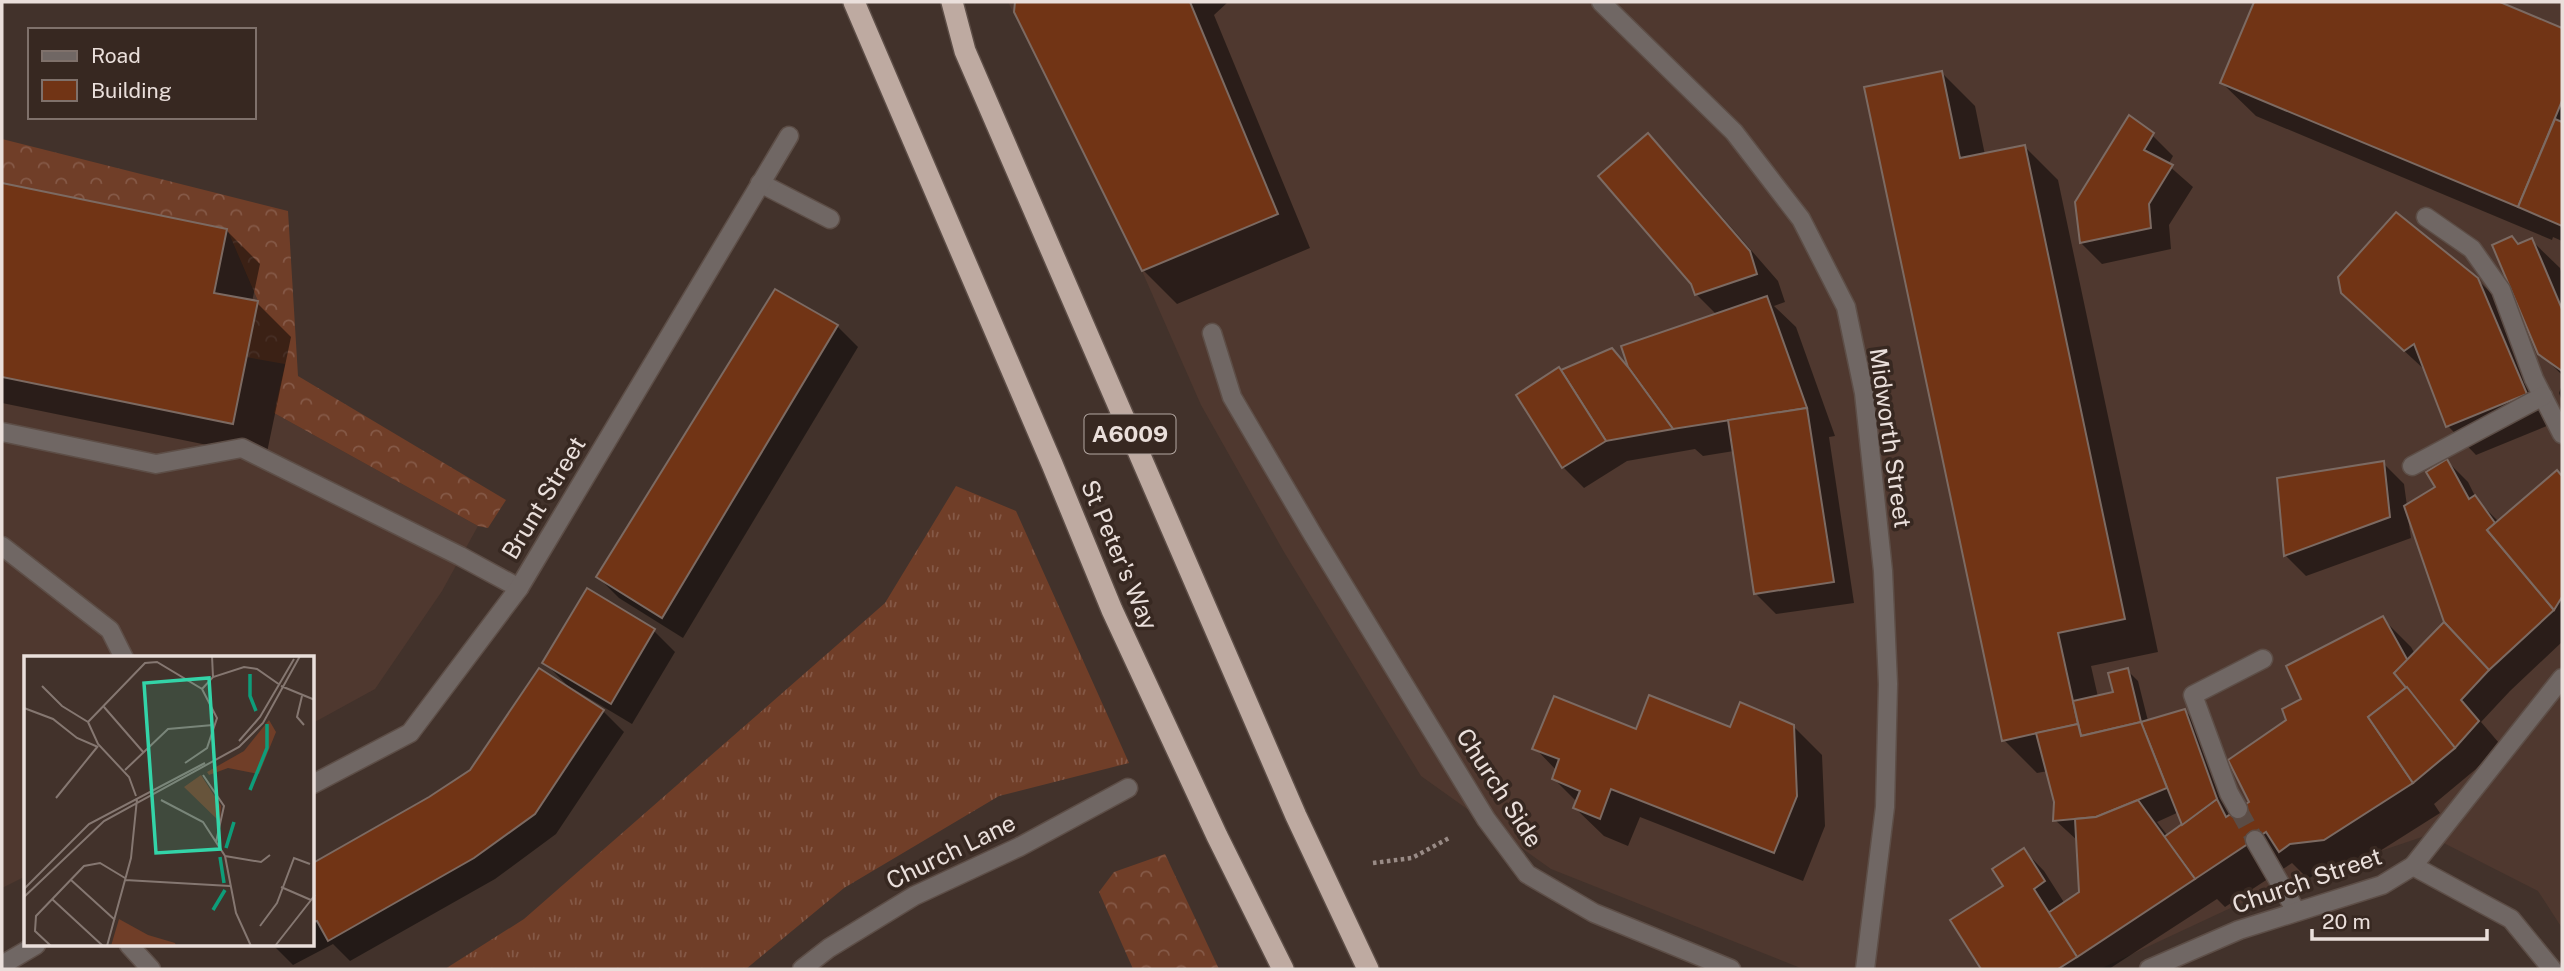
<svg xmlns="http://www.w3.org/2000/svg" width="2564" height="971" viewBox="0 0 2564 971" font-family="'Public Sans',sans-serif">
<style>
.built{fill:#4f382f}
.grass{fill:url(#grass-tufts)}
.forest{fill:url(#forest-crowns)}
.shadow{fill:#0007;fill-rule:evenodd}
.building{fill:#713415;stroke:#7c6a62;stroke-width:2}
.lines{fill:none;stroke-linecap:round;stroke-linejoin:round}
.minor-tunnel{stroke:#5b4c45;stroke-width:18;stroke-dasharray:18 9;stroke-linecap:butt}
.minor-casing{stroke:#5d4e47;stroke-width:21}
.highway-casing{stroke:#5d4e47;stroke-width:24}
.path{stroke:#998b86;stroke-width:4.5;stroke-dasharray:3.5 3.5;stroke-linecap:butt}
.minor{stroke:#706764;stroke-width:18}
.highway{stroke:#beaaa1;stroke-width:21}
.labels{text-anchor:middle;stroke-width:7;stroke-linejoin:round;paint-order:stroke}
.shield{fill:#372821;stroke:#b4a8a3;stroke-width:2}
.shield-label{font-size:23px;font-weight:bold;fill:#eadfdb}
.street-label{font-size:24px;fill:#eadfdb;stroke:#372821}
.inset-river{fill:none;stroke:#0e9d7a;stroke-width:3.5}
.inset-road{fill:none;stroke:#857771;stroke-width:2}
.view{fill:#33d4a8;fill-opacity:0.15;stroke:#33d4a8;stroke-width:3.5}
.inset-edge{fill:none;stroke:#eadfdb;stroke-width:3.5}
</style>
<defs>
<pattern id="grass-tufts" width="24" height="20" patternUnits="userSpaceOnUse" patternTransform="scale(1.75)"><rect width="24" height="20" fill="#703e28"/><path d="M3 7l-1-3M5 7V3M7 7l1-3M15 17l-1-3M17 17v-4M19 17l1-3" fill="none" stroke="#855947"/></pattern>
<pattern id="forest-crowns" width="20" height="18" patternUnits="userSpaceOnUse" patternTransform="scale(1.75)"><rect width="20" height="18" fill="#703e28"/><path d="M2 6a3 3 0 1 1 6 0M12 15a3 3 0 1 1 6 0" fill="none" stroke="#855947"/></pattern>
</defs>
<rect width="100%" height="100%" fill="#42322b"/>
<g class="built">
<polygon points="1008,2 2562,2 2562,928 2538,891 2428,835 2282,884 2100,969 1803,969 1551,869 1421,776 1284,552 1201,405 1142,271"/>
<polygon points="2,183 227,229 285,364 274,413 478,526 442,591 375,689 313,723 313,658 26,658 26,876 2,888"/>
</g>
<polygon class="grass" points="956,486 1016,511 1129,763 999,796 844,888 746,969 445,969 524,919 885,603"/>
<g class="forest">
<polygon points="2,139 288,211 298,376 506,500 488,528 478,526 274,413 285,364 246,357 258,301 227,229 2,183"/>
<polygon points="1165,854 1219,969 1133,969 1099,892 1114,872"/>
</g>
<g class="shadow">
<polygon points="1017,2 1228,2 1214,15 1310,248 1177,304 1143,270 1015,12"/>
<polygon points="2256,2 2495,2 2562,30 2562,241 2553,237 2552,240 2256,116 2222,83"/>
<path d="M1941,72L1975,106L1985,155L2025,147L2058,180L2158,652L2091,666L2098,697L2115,693L2127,670L2138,681L2148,721L2185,711L2206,732L2235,814L2251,802L2288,721L2303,700L2382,618L2411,647L2415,654L2446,623L2408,518L2411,538L2306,576L2285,555L2383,463L2404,484L2407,506L2438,488L2447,461L2468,482L2477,500L2499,522L2557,473L2562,478V642L2510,691L2481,722L2499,743L2476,769L2434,804L2440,813L2353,868L2319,872L2308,879L2292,863L2225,907L2217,899L2109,969H1983L1952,920L2005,886L2024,850L2044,871L2065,904L2081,893L2078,841L2055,820L2056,801L2048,771L2037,773L2004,740ZM2179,812L2184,825L2168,836L2157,822Z"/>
<polygon points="1647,135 1676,164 1778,281 1785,302 1774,306 1796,327 1835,436 1829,437 1854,603 1776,614 1755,593 1734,451 1703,456 1695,449 1627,461 1584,488 1563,467 1561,372 1612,350 1631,369 1717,315 1696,294"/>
<polygon points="2152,135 2173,156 2168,165 2193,187 2169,225 2171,249 2102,264 2081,243"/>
<polygon points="2,185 226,230 260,264 252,302 257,303 291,337 266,457 2,403"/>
<polygon points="2531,240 2560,268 2562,274 2562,375 2540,353 2519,245"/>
<polygon points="2477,279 2506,308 2554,423 2476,455 2448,426 2427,372 2372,321"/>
<polygon points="837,326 858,347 683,638 619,598 598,577"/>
<polygon points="2562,385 2562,401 2559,393"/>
<polygon points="588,591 654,631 675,652 632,724 567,685 544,662"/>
<polygon points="603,711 624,732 556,834 495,879 350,961 333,944 293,965 273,945 313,945 313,865"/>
<polygon points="1793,726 1822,755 1825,826 1803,881 1640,817 1628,846 1604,836 1575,808 1577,802 1554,779 1557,771 1535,748 1637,731"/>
</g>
<g class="building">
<polygon points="1015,2 1190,2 1278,214 1142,271 1014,12"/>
<polygon points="2254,2 2500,2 2562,28 2562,101 2518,207 2220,83"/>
<polygon points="1942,71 1960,158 2025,145 2125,619 2058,633 2078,724 2002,741 1864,87"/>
<polygon points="2129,115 2154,133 2144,150 2173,165 2149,204 2151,228 2080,243 2075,202"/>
<polygon points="2555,119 2562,122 2562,226 2518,207"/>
<polygon points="1648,133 1750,251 1757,274 1695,295 1691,284 1598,176"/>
<polygon points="2,183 227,229 214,293 258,301 233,424 2,377"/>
<polygon points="2396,212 2478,278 2527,394 2446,427 2414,344 2404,351 2341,293 2338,277"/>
<polygon points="2512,236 2518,244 2532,238 2562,309 2562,371 2538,354 2492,245"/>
<polygon points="775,289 838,325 662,618 596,577"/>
<polygon points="1767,296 1807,408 1673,429 1628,367 1621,346"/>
<polygon points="1612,348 1628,367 1673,429 1606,441 1561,370"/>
<polygon points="1559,367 1606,441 1562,468 1516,395"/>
<polygon points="1807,408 1834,582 1754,594 1728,420"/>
<polygon points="2447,459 2469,499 2475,495 2495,523 2487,530 2554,610 2489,670 2444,622 2404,506 2435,487 2426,472"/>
<polygon points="2384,461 2390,517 2284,556 2277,478"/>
<polygon points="2557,470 2562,476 2562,597 2554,610 2487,530"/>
<polygon points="587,588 655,629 611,704 542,663"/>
<polygon points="2383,616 2408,661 2394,673 2407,687 2368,717 2413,783 2324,840 2290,844 2279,852 2266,832 2195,879 2164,837 2217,799 2226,817 2249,802 2228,760 2286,720 2282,709 2301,699 2286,666"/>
<polygon points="2444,622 2489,670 2461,700 2479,721 2455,748 2394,673"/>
<polygon points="539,668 604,710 535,814 474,858 328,941 317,921 313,922 313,863 429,797 470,770"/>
<polygon points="2128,668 2141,722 2081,736 2073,701 2113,692 2108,673"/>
<polygon points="2407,687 2455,748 2413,783 2368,717"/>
<polygon points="1649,695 1730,727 1740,702 1794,725 1797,796 1774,853 1611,789 1600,819 1573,808 1580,791 1552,779 1559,759 1532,749 1554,696 1636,729"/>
<polygon points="2185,709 2217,799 2182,825 2141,722"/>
<polygon points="2141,722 2167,788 2096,817 2053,821 2054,802 2036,733 2078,724 2081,736"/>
<polygon points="2138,800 2195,879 2077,957 2048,913 2079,892 2075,819 2096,817"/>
<polygon points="2024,848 2045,881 2034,889 2077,957 2058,969 1981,969 1950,920 2003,886 1992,869"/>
</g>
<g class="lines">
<polyline class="minor-tunnel" points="2238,809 2255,840"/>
<g class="minor-casing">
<g id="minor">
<polyline points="1601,2 1734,132 1801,219 1846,307 1864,393 1883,571 1888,684 1885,807 1865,969"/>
<polyline points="760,183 830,219"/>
<polyline points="2426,217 2472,249 2501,290 2534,379 2562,434"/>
<polyline points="1212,333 1232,397 1313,535 1486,819 1527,874 1594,913 1731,969"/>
<polyline points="2,432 156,464 242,448 460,556 519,588"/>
<polyline points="2412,466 2543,396"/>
<polyline points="2,546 110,630 124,658"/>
<polyline points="313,784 410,733 519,588 789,136"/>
<polyline points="2238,809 2229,793 2193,695 2263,659"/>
<polyline points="2255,840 2296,911"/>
<polyline points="2413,866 2511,919 2552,969"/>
<polyline points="129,945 151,969"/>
<polyline points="2,965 36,945"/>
<polyline points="802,969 829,948 914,896 1019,847 1128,788"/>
<polyline points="2149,969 2239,930 2382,885 2413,866 2562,678"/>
</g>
</g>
<g class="highway-casing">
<g id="highway">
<polyline points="854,2 1052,464 1112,610 1217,836 1283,969"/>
<polyline points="952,2 965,51 1296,816 1368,969"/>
</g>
</g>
<polyline class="path" points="1373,863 1412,858 1451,837"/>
<use href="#minor" class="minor"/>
<use href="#highway" class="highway"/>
</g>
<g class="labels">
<rect class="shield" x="1084.5" y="414.5" width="91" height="39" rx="5"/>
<g class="shield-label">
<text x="1130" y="442">A6009</text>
</g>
<g class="street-label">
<text transform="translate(1890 438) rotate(82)" y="8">Midworth Street</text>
<text transform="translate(544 498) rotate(-59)" y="8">Brunt Street</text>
<text transform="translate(1119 555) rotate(67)" y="8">St Peter's Way</text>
<text transform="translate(1499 788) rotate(57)" y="8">Church Side</text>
<text transform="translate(951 852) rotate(-26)" y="8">Church Lane</text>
<text transform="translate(2307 881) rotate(-19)" y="8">Church Street</text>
</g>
</g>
<g transform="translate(24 656)">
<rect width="290" height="290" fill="#42322b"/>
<path d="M177,119L197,150L196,166L160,131ZM95,263L124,279L151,287L152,290H87Z" fill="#703e28"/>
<path d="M245,64L252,76L235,118L204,112L185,119L183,116L220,95Z" fill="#703e28"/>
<path class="inset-river" d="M226,18V40L232,55M226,134L243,92V68M202,192L210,166M196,201L200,227M189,254L201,234"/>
<path class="inset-road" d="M188,0L189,21M18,30L38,50L64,66M257,30L291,44M178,33L189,21L220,11L233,13L256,29M278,40L273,61L280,69M80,51L120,97M0,52L29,63L53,82L74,91M64,66L121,7L133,6L178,33L193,62L183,92L161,107M64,66L74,88L105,121L112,140M215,85L236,61L270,3M101,114L144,73L189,69M179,119L200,150L192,186M32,142L74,90M137,144L179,166L201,200L212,257L227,290M201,200L237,206L246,199M47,224L91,264M101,224L206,230M257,231L287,244M0,233L65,168L181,107M0,241L80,165L215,91L239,67L276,0M28,243L79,290M236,270L253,247L270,202L286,208M27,290L11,275L12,260L60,210L76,207L101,222M83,290L107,202L113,143M251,290L291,239"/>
<path class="view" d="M185,22L196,193L132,197L120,27Z"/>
<rect width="290" height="290" class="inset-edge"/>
</g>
<rect width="2564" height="971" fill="none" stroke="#eadfdb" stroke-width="7"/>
<rect x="28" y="28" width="228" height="91" fill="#372821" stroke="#7f716b" stroke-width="2"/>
<rect x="42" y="51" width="35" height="10" fill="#706764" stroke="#7f716b" stroke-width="2"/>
<text x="91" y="63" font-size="21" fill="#eadfdb">Road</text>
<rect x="42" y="80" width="35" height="21" fill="#713415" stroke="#7f716b" stroke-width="2"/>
<text x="91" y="98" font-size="21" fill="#eadfdb">Building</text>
<path d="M2312 929v10h175v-10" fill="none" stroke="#eadfdb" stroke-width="3.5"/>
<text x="2322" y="929" font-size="21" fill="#eadfdb" stroke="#372821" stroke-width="5" paint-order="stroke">20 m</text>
</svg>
